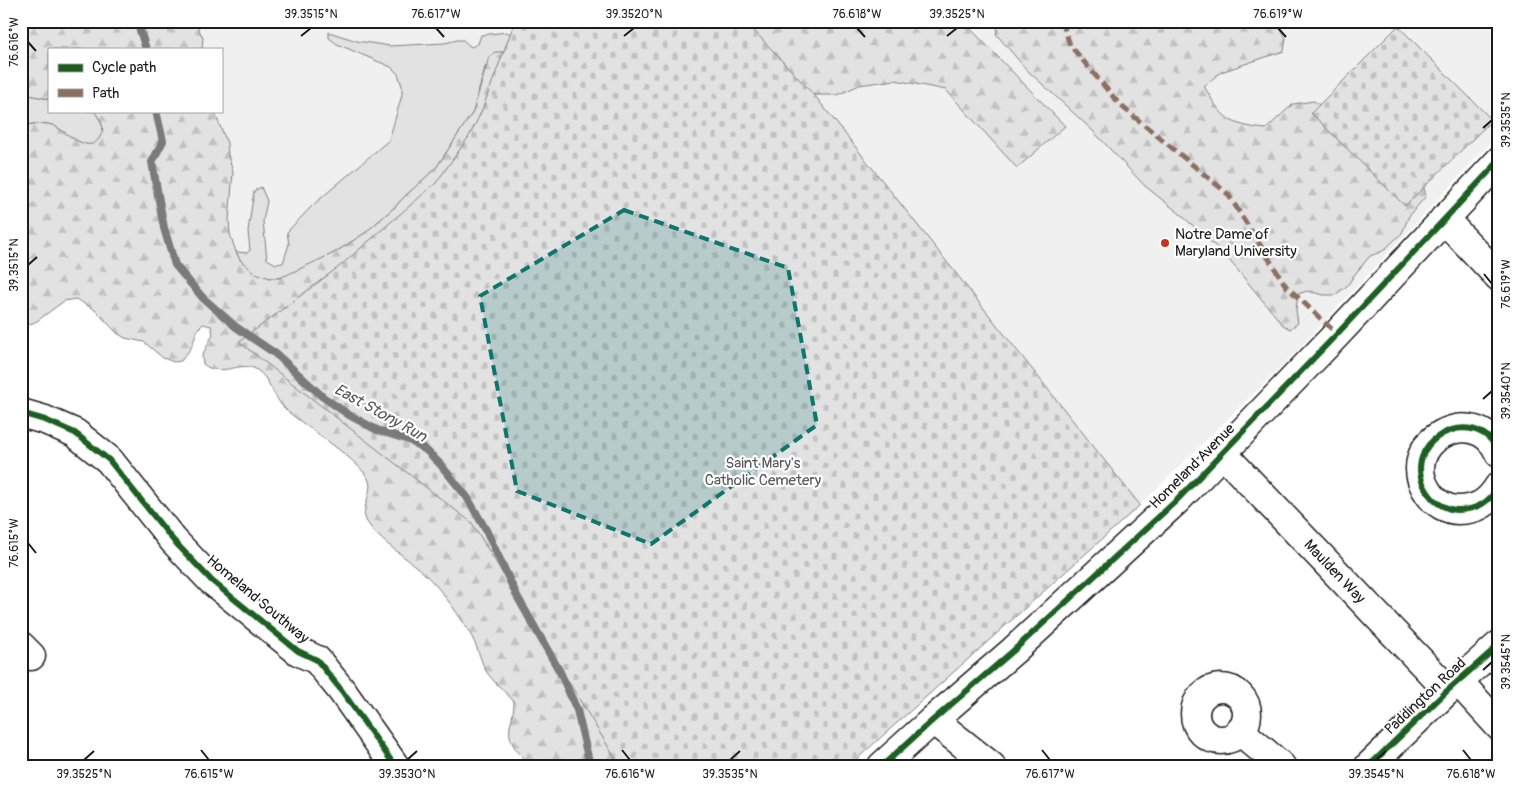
<svg xmlns="http://www.w3.org/2000/svg" width="1520" height="787" viewBox="0 0 1520 787" font-family="Pangolin,sans-serif">
<style>
.built{fill:#f0f0f0;fill-rule:evenodd}
.grass{fill:#e2e2e2;stroke:#7f7f7f}
.forest{fill:url(#forest-firs);stroke:#7f7f7f}
.cemetery{fill:url(#cemetery-stones);stroke:#7f7f7f}
.lines{fill:none;stroke-linecap:round;stroke-linejoin:round}
.stream{stroke:#7a7a7a;stroke-width:8}
.minor-casing{stroke:#1c1c1c;stroke-width:31}
.minor{stroke:#fff;stroke-width:28}
.quiet{stroke:#8d6e63;stroke-width:5;stroke-dasharray:10 5;stroke-linecap:butt}
.cycleway-casing{stroke:#fff;stroke-width:9}
.cycleway{stroke:#1b5e20;stroke-width:6}
.marked{fill:#0f766e;fill-opacity:0.2;stroke:#0f766e;stroke-width:4;stroke-dasharray:10 6;stroke-linejoin:round}
.ticks{fill:none;stroke:#1c1c1c;stroke-width:2}
.poi-dot{fill:#c8321e;stroke:#fff;stroke-width:2}
.labels{text-anchor:middle;stroke-width:4.5;stroke-linejoin:round;paint-order:stroke}
.poi-label{font-size:15px;fill:#1c1c1c;stroke:#fff;text-anchor:start}
.park-label{font-size:15px;fill:#575757;stroke:#fff}
.street-label{font-size:15px;fill:#1c1c1c;stroke:#fff}
.water-label{font-size:16px;font-style:italic;fill:#5a5a5a;stroke:#fff}
.neatline{fill:none;stroke:#1c1c1c;stroke-width:2}
.ticks-label{font-size:12px;text-anchor:middle;fill:#1c1c1c}
</style>
<defs>
<pattern id="forest-firs" width="22" height="20" patternUnits="userSpaceOnUse" patternTransform="scale(1.25)"><rect width="22" height="20" fill="#e2e2e2"/><path d="M5 1l3.5 6h-7zM16 11l3.5 6h-7z" fill="#c1c1c1"/></pattern>
<pattern id="cemetery-stones" width="16" height="16" patternUnits="userSpaceOnUse" patternTransform="scale(1.25)"><rect width="16" height="16" fill="#e2e2e2"/><path d="M2 7V4a2 2 0 0 1 4 0v3zM10 15v-3a2 2 0 0 1 4 0v3z" fill="#c1c1c1"/></pattern>
</defs>
<rect width="100%" height="100%" fill="#fff"/>
<filter id="ink" filterUnits="userSpaceOnUse"><feTurbulence type="fractalNoise" baseFrequency=".02" numOctaves="2"/><feDisplacementMap in="SourceGraphic" scale="10" xChannelSelector="R" yChannelSelector="G"/><feConvolveMatrix kernelMatrix="1 2 1 2 8 2 1 2 1" color-interpolation-filters="sRGB"/></filter>
<g filter="url(#ink)">
<g class="built">
<path d="M21,21H515L508,45L470,135L239,342L21,206ZM49,49H221V111H49Z"/>
<polygon points="745,21 1499,21 1499,134 1295,353 1140,505 815,96"/>
</g>
<g class="grass">
<path d="M329,32L357,41L390,46L445,43L457,40H463L471,47L478,44L481,35L507,32L513,36L508,52L485,67L473,112L436,168L403,198L396,206L365,233L334,253L287,276C266,283 245,272 236,252L247,253L250,250L248,231L254,191L261,187L267,201L263,221L267,259L276,264L283,263L289,244L287,232L313,205L389,140L402,95V86L398,74L391,67L337,44L329,38Z"/>
<path d="M21,72L29,81V95L49,99V111H94C99,118 106,126 101,136C90,159 66,130 52,125C44,122 30,125 21,125Z"/>
</g>
<g class="forest">
<polygon points="21,21 151,21 154,23 155,21 195,21 203,38 202,49 49,49 49,99 29,95 29,81 21,72"/>
<path d="M566,21H963L1065,126L1017,168L946,90L895,80L859,85L838,95H798L664,766H533C521,755 507,745 510,726C512,717 514,711 514,702C506,692 493,682 486,671C481,661 478,649 473,639C466,625 455,610 446,598C437,586 426,574 414,565C398,551 378,540 367,522C359,509 373,495 369,481C363,462 303,425 286,410C274,399 269,377 257,370C241,359 221,379 203,364L202,356L213,334L211,326L203,324L198,329L191,348L181,361L174,362L163,358L144,342L125,338L117,333L95,310L76,299L64,301L37,321L21,328V125C30,125 44,122 52,125C66,130 90,159 101,135C106,126 99,118 94,111H214L227,143L228,155L233,172L229,220L230,234L236,252L240,260L255,273L270,278H280L334,253L365,233L396,206L403,198L436,168L473,112L489,57L495,52H512Z"/>
<path d="M999,21H1277L1286,38L1284,51L1221,72L1204,86C1222,118 1228,125 1266,129L1293,104L1314,101L1422,181L1426,196L1409,216L1402,233L1383,251L1370,256L1355,274L1347,286L1335,295H1324L1307,291L1298,294L1296,310L1298,323L1290,329L1283,325L1225,255L1179,213L1145,186L1092,130L1027,70L996,34Z"/>
</g>
<g class="cemetery">
<polygon points="515,21 745,21 815,96 1140,505 849,766 620,766 472,523 239,342 340,266 436,183 470,135 482,110"/>
<polygon points="1398,26 1492,120 1405,206 1311,113"/>
</g>
<g class="lines">
<g class="stream">
<polyline points="137,21 146,49"/>
<polyline points="156,111 163,141 152,162 164,228 175,265 203,298 236,327 276,354 323,397 349,415 377,430 409,440 426,450 440,464 467,497 486,530 517,596 560,672 577,710 590,766"/>
</g>
<g class="minor-casing">
<g id="minor">
<polyline points="1444,219 1499,277"/>
<polyline points="21,413 45,420 75,433 109,460 173,540 212,581 298,651 317,660 342,691 395,766"/>
<path d="M1499,453C1476,399 1393,443 1429,494C1435,503 1447,510 1458,510C1478,510 1489,502 1499,486"/>
<path id="s1" d="M1223,454L1448,690"/>
<polyline points="21,646 31,656"/>
<polyline points="1458,681 1499,726"/>
<circle cx="1221" cy="714" r="26"/>
<polyline points="933,720 991,766"/>
<polyline points="1240,731 1281,766"/>
<polyline points="882,766 933,720 1013,651 1177,500 1337,334 1499,161"/>
<polyline points="1369,766 1448,690 1499,645"/>
</g>
</g>
<use href="#minor" class="minor"/>
<polyline class="quiet" points="1062,21 1070,45 1120,105 1228,194 1286,286 1337,334"/>
<g class="cycleway-casing">
<g id="cycleway">
<polyline points="21,413 45,420 75,433 109,460 173,540 212,581 298,651 317,660 342,691 395,766"/>
<path d="M1499,453C1476,399 1393,443 1429,494C1435,503 1447,510 1458,510C1478,510 1489,502 1499,486"/>
<polyline points="882,766 933,720 1013,651 1177,500 1337,334 1499,161"/>
<polyline points="1369,766 1448,690 1499,645"/>
</g>
</g>
<use href="#cycleway" class="cycleway"/>
</g>
</g>
<path class="marked" d="M624,210L788,268L817,425L651,544L517,491L480,296Z"/>
<path class="ticks" d="M436,28L444,37M857,28L865,37M1278,28L1286,37M301,36L311,28M624,36L634,28M947,36L957,28M28,42L36,51M1483,128L1492,120M28,265L37,257M1484,274L1492,284M1483,399L1492,391M28,543L36,553M1483,670L1492,662M201,750L209,760M622,750L630,760M1042,750L1050,760M1463,750L1471,760M84,760L94,751M407,760L417,751M730,760L740,751M1376,760L1386,751"/>
<circle class="poi-dot" cx="1165" cy="243" r="5"/>
<g class="labels">
<g class="poi-label">
<text x="1175" y="239">Notre Dame of<tspan x="1175" dy="17">Maryland University</tspan></text>
</g>
<g class="park-label">
<text x="763" y="468">Saint Mary's<tspan x="763" dy="17">Catholic Cemetery</tspan></text>
</g>
<g class="street-label">
<text transform="translate(1192 466) rotate(-45)" y="5">Homeland Avenue</text>
<text dy="5" stroke="none"><textPath href="#s1" startOffset="162">Maulden Way</textPath></text>
<text transform="translate(258 599) rotate(40)" y="5">Homeland Southway</text>
<text transform="translate(1425 696) rotate(-43)" y="5">Paddington Road</text>
</g>
<g class="water-label">
<text transform="translate(381 412) rotate(29)" y="6">East Stony Run</text>
</g>
</g>
<rect width="1520" height="787" fill="none" stroke="#fff" stroke-width="55"/>
<rect x="48" y="48" width="175" height="65" fill="#ffffff" stroke="#a4a4a4"/>
<rect x="58" y="64" width="25" height="8" fill="#1b5e20" stroke="#a4a4a4"/>
<text x="92" y="72" font-size="15" fill="#1c1c1c">Cycle path</text>
<rect x="58" y="89" width="25" height="8" fill="#8d6e63" stroke="#a4a4a4"/>
<text x="92" y="98" font-size="15" fill="#1c1c1c">Path</text>
<rect x="28" y="28" width="1464" height="732" class="neatline"/>
<g class="ticks-label">
<text x="311" y="18">39.3515°N</text>
<text x="436" y="18">76.617°W</text>
<text x="634" y="18">39.3520°N</text>
<text x="857" y="18">76.618°W</text>
<text x="957" y="18">39.3525°N</text>
<text x="1278" y="18">76.619°W</text>
<text transform="translate(14 42) rotate(-90)" y="4">76.616°W</text>
<text transform="translate(1506 120) rotate(-90)" y="4">39.3535°N</text>
<text transform="translate(14 265) rotate(-90)" y="4">39.3515°N</text>
<text transform="translate(1506 284) rotate(-90)" y="4">76.619°W</text>
<text transform="translate(1506 391) rotate(-90)" y="4">39.3540°N</text>
<text transform="translate(14 543) rotate(-90)" y="4">76.615°W</text>
<text transform="translate(1506 662) rotate(-90)" y="4">39.3545°N</text>
<text x="84" y="778">39.3525°N</text>
<text x="209" y="778">76.615°W</text>
<text x="407" y="778">39.3530°N</text>
<text x="630" y="778">76.616°W</text>
<text x="730" y="778">39.3535°N</text>
<text x="1050" y="778">76.617°W</text>
<text x="1376" y="778">39.3545°N</text>
<text x="1471" y="778">76.618°W</text>
</g>
</svg>
